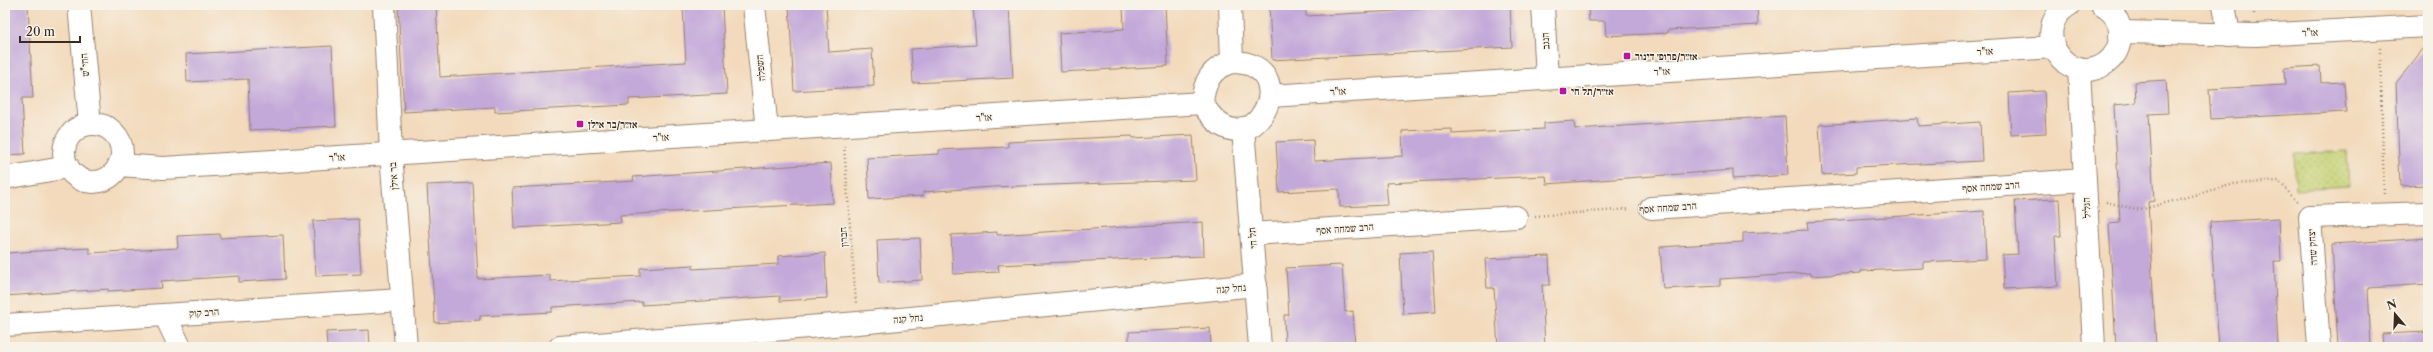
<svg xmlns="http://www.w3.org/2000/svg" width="2433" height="352" viewBox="0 0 2433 352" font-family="'Libre Caslon Text','Frank Ruhl Libre',serif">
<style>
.green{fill:url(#green-dots);stroke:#807e48}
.building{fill:#c3a9d9}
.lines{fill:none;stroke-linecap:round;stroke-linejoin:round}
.minor-casing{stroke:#97826d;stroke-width:24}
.path{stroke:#97826d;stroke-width:2.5;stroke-dasharray:1 3;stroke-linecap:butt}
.minor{stroke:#fff;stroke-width:22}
.poi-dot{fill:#b5179e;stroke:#f7f3e8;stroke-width:1.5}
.labels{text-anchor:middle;stroke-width:3;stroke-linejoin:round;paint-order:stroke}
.street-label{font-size:10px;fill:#3b2a1e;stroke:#f7f3e8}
.poi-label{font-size:10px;font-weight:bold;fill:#3b2a1e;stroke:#f7f3e8;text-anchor:start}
</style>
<defs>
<pattern id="green-dots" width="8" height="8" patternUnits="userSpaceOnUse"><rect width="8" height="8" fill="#c5d173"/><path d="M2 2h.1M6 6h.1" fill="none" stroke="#aab463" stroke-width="1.8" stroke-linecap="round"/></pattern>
</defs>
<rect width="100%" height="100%" fill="#f7f3e8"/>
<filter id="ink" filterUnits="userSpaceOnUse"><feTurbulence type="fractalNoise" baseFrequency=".025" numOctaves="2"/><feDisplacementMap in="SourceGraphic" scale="8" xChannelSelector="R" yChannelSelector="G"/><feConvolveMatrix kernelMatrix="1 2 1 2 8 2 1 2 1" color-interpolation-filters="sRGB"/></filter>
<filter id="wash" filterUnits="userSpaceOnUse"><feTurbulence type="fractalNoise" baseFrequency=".012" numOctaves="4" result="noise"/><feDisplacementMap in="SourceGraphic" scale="16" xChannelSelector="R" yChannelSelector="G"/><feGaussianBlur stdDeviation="0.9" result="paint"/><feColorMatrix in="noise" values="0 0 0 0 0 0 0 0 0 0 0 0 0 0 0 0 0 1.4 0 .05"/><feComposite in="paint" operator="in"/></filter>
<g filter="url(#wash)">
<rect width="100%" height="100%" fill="#f3dabc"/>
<polygon class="green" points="2347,151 2349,186 2296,189 2294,154"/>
<g id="blocks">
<g class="building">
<polygon points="5,5 28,5 33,98 22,98 25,154 5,155"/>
<polygon points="398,5 436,5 440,77 686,62 683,9 722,7 727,94 629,99 629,105 495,112 495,107 404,112"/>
<polygon points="789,5 826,5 829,52 872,49 874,86 794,91"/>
<polygon points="973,5 1009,5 1013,78 913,83 911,49 976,45"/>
<polygon points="1123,5 1165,5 1168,66 1061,72 1059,33 1124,29"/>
<polygon points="1269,5 1306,5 1306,16 1396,11 1396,9 1510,5 1512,47 1272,60"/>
<polygon points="1588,5 1757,5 1758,25 1668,30 1668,33 1606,36 1605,21 1589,21"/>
<polygon points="2428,43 2428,185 2400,186 2396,83"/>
<polygon points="332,46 336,126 250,130 248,79 187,82 186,54"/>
<polygon points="2320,66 2321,83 2344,82 2346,112 2211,119 2209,89 2285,85 2284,68"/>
<polygon points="2166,80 2168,113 2149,114 2154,201 2148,202 2156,347 2116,347 2109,224 2120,223 2114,105 2136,103 2135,82"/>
<polygon points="2044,91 2046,133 2011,135 2009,93"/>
<polygon points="1785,116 1788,175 1733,179 1733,170 1547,184 1546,176 1386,183 1388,205 1340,207 1339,189 1279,192 1276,142 1313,140 1314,161 1403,156 1402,131 1452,129 1452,134 1544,129 1544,123 1574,121 1575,129"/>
<polygon points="1917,118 1918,126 1980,122 1982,161 1856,167 1856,173 1822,175 1819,125"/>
<polygon points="1193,135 1196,180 992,187 923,192 923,196 869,199 867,158 939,154 939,150 1008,147 1008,142 1132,136 1133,138"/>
<polygon points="831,163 833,203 620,215 621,222 514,228 512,188 634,181 633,177"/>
<polygon points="473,183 478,279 550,275 550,281 640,276 640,268 693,265 693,269 778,264 778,256 825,253 827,298 780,301 780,296 642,305 642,302 552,307 552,312 480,316 480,320 435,323 427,185"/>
<polygon points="2059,199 2061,236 2055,236 2058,286 2004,289 2002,255 2018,254 2015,201"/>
<polygon points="1984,211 1986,259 1923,262 1923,268 1861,271 1861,273 1810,276 1810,273 1720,279 1720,286 1663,289 1660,247 1743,242 1743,233 1808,230 1807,222"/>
<polygon points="2279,218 2281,261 2274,261 2278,347 2219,347 2210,222"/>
<polygon points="358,219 361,274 316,276 313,221"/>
<polygon points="1203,222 1204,256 998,265 999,272 953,274 951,235 997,232 997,235"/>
<polygon points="220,234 220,238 283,235 285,279 239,282 239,276 161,281 162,288 108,291 108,289 5,296 5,253 89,248 89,253 178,248 177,236"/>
<polygon points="920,238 922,280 879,283 877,240"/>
<polygon points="2428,238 2428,284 2368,288 2371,347 2338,347 2332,244"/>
<polygon points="1432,251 1436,312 1403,314 1400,253"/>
<polygon points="1549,256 1550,285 1542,285 1545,347 1498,347 1494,288 1487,288 1485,259"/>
<polygon points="1342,265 1345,312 1353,311 1355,347 1285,347 1284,315 1289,315 1286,268"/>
<polygon points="1210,328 1211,347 1129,347 1129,332"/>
<polygon points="369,330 370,347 327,347 326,332"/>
<polygon points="2428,332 2428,347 2383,347 2382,334"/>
</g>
</g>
</g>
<g filter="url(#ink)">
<use href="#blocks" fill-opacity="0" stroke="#97826d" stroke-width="1"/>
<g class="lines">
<g class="minor-casing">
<g id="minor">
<polyline points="79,5 90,124"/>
<polyline points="384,5 391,154 406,347"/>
<polyline points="754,5 767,130"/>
<polyline points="1230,5 1232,62"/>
<polyline points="1543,5 1547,78"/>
<path d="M2069,5C2028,29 2066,89 2105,64C2115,57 2120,47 2120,35C2121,22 2113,11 2102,5"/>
<polyline points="2224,5 2229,35"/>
<polyline points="2121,32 2256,35 2428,26"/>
<path d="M1232,62C1310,62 1249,182 1202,103C1204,82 1211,68 1232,62Z"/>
<polyline points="2079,69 2094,347"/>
<polyline points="1270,96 2053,47"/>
<circle cx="93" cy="153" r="29"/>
<polyline points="1243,128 1260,347"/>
<polyline points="119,165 163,168 1202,103"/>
<polyline points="5,178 68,167"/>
<polyline points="1651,208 2085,180"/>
<polyline points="1252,234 1516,217"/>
<polyline points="165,315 180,347"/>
<polyline points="5,325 402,300"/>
<polyline points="560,347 858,323 1256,285"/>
<polyline points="2319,347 2310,217 2428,213"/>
</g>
</g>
<g class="path">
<polyline points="2254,5 2254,14"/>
<polyline points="2380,48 2384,195"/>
<polyline points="844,146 856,303"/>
<polyline points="2106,202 2140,210 2234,184 2279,181 2297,202"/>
<polyline points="1535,216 1630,209"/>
</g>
<use href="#minor" class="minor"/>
</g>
</g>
<g class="poi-dot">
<rect x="1623" y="52" width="8" height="8" rx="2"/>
<rect x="1559" y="87" width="8" height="8" rx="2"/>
<rect x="576" y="120" width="8" height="8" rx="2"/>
</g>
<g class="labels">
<g class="street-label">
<text transform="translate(2310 32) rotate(-2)" y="4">אז"ר</text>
<text transform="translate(1545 41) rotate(-93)" y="4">הנגב</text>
<text transform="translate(1985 51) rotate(-3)" y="4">אז"ר</text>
<text transform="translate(84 65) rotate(-95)" y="4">החי"ש</text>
<text transform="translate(760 68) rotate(-96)" y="4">השפלה</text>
<text transform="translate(1662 71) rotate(-3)" y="4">אז"ר</text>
<text transform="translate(1338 91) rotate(-4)" y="4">אז"ר</text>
<text transform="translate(984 117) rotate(-4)" y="4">אז"ר</text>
<text transform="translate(661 137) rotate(-4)" y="4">אז"ר</text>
<text transform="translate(337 157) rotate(-4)" y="4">אז"ר</text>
<text transform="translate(393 176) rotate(-94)" y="4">בר אילן</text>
<text transform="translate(1991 186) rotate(-4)" y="4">הרב שמחה אסף</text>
<text transform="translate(1668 207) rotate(-4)" y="4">הרב שמחה אסף</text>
<text transform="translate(2086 208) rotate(-93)" y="4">הגליל</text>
<text transform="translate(1345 228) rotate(-4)" y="4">הרב שמחה אסף</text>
<text transform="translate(843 237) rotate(-94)" y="4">חברון</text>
<text transform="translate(1252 238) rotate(-95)" y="4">תל חי</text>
<text transform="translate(2312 247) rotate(-94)" y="4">יצחק שדה</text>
<text transform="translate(1231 288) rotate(-5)" y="4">נחל קנה</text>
<text transform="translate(204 312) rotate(-4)" y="4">הרב קוק</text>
<text transform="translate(908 318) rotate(-5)" y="4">נחל קנה</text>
</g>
<g class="poi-label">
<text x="1635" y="60">אז״ר/פרופ׳ דינור</text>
<text x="1571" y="95">אז״ר/תל חי</text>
<text x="588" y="128">אז״ר/בר אילן</text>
</g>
</g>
<rect width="2433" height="352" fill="none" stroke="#f7f3e8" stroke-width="20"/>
<g transform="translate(2395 314) rotate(341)" stroke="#f7f3e8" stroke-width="3" paint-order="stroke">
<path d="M0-3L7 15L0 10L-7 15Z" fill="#3b2a1e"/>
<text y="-6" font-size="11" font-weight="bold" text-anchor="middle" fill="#3b2a1e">N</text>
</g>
<path d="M20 36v6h60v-6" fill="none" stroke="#3b2a1e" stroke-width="2"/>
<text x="26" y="36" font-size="12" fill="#3b2a1e" stroke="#f7f3e8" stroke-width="3" paint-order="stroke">20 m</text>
</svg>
